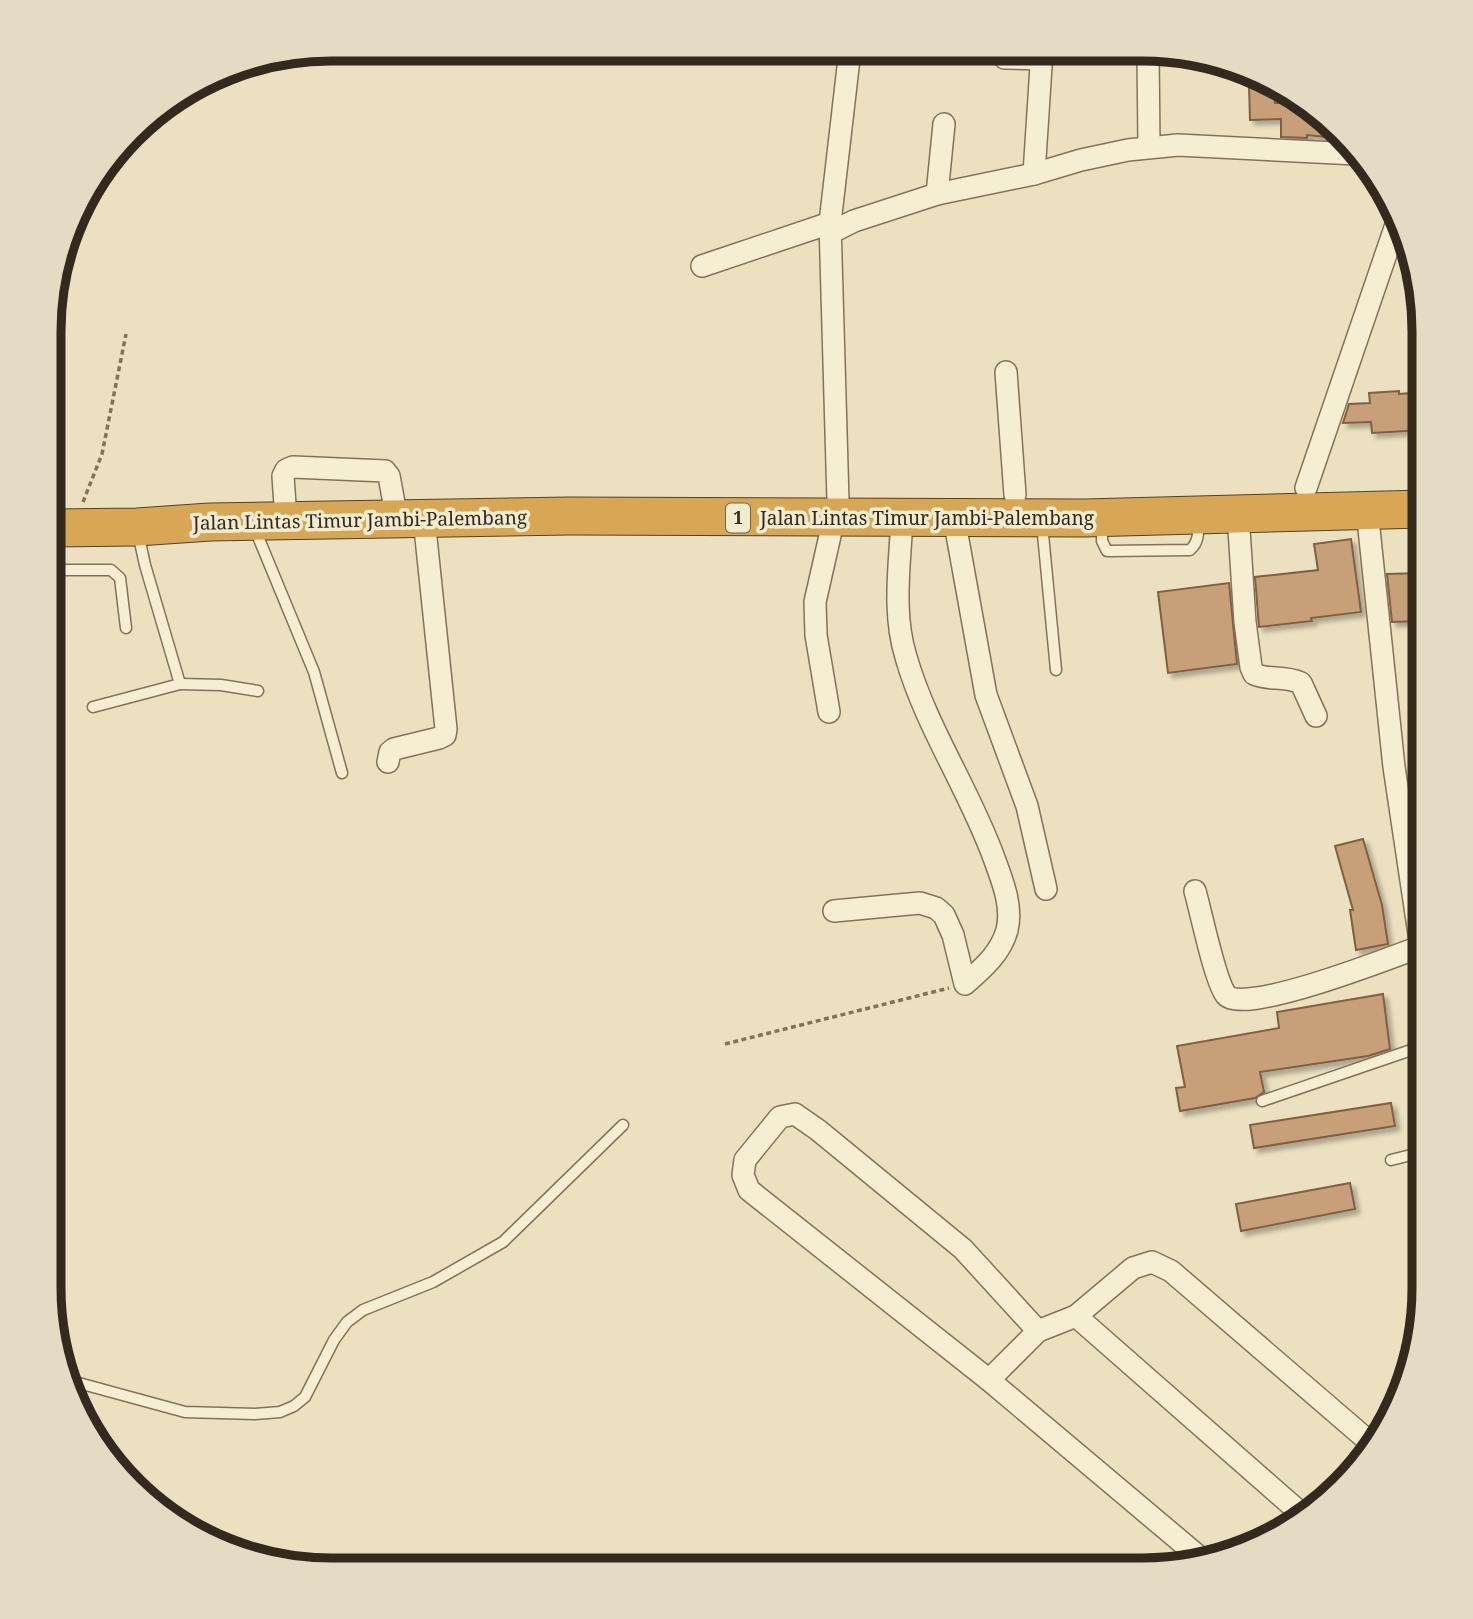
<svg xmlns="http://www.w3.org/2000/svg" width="1473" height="1619" viewBox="0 0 1473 1619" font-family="'Noto Serif',serif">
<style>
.building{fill:#c79f78;stroke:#815f41;stroke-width:2;filter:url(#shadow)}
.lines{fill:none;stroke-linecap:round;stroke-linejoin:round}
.lane-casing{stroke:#837259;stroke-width:13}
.street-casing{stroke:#837259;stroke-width:24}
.highway-casing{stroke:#51402e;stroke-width:39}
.path{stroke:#837259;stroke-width:3.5;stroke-dasharray:5 3.5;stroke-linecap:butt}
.lane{stroke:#f6eed3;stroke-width:10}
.street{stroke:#f6eed3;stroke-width:21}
.highway{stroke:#d7a755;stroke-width:37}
.labels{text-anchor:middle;stroke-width:7;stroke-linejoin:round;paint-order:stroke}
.shield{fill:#f3ebd0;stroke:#6d6353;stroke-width:2}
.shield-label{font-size:18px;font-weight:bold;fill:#33291d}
.street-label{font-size:19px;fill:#33291d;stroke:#f3ebd0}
.rim{fill:none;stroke:#33291d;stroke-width:9}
</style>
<defs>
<filter id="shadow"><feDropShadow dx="4.5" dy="4.5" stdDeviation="2" flood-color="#0004"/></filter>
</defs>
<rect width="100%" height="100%" fill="#ebe1c1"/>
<g class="building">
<polygon points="1268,85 1274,87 1275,103 1305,103 1327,125 1326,137 1307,135 1307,138 1281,137 1281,119 1250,120 1249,86"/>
<polygon points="1399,391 1399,394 1423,392 1423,430 1372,433 1371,422 1343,423 1349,404 1370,403 1369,393"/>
<polygon points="1351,539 1361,612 1311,618 1312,621 1259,627 1255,577 1318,570 1314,544"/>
<polygon points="1423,573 1423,621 1392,622 1387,574"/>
<polygon points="1229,583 1237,664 1168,673 1158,592"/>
<polygon points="1363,839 1382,905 1388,944 1356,950 1350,910 1353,910 1335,846"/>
<polygon points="1383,994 1390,1049 1368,1056 1260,1072 1264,1092 1255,1098 1180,1111 1176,1088 1185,1087 1177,1046 1279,1028 1277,1012"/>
<polygon points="1391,1103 1395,1126 1254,1148 1250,1125"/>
<polygon points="1350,1183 1355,1209 1241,1231 1236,1204"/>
</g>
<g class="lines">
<g class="lane-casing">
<g id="lane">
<polyline points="1042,524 1056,670"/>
<path d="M1102,524V541L1107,551L1190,550C1200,541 1198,531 1198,519"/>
<polyline points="254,527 314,672 342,773"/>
<polyline points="53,570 111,570 120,578 126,628"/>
<polyline points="180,684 221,685 258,691"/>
<polyline points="93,707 180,684 145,565 138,533"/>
<polyline points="1262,1101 1423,1046"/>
<polyline points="1391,1160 1423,1152"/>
<polyline points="50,1197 50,1158"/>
<polyline points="64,1379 185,1412 255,1414 280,1412 294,1406 305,1397 334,1340 347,1322 363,1310 433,1282 503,1242 623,1125"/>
</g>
</g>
<g class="street-casing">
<g id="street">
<polyline points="1002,51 1005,58 1041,59"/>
<polyline points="1148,51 1149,147"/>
<polyline points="1034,174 1042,51"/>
<polyline points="937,194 944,124"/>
<polyline points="832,232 854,221 937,194 1034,174 1081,160 1128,150 1178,145 1356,154"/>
<polyline points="702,266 830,223"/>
<polyline points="1006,372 1015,495"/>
<polyline points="1306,488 1398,219"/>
<polyline points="838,501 830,223 850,50"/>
<polyline points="285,505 283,476 286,470 293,467 385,471 389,476 394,503"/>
<polyline points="1367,510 1394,767 1419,934 1423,950"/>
<path d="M1238,514L1245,622L1251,667L1254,674C1270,681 1282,675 1301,683L1316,716"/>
<polyline points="954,518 986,695 1027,806 1046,889"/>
<polyline points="829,712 816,635 815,602 834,518"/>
<polyline points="388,762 390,752 394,749 439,738 445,735 446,729 424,519"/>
<path d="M1195,891C1201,912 1215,981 1226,995C1243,1016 1395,956 1422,946"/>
<path d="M834,911L920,903L936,908L944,915L953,935L965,984C982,969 1001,953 1007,930C1013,906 1002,880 994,858C969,789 926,727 906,657C892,612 900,564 902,518"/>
<polyline points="1076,1316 1304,1516"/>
<polyline points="1038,1331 963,1249 818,1130 795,1114 780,1117 745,1160 743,1175 749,1190 989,1380 1204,1561"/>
<polyline points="989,1380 1038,1331 1076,1316 1133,1268 1152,1262 1171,1271 1372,1444"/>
</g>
</g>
<g class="highway-casing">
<polyline id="highway" points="53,528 137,527 210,522 569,516 1085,518 1423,509"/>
</g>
<g class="path">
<polyline points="83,502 102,454 126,334"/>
<polyline points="725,1044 949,988"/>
</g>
<use href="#lane" class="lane"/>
<use href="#street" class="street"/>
<use href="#highway" class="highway"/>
</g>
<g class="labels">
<rect class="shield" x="726" y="503.5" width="24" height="29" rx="5"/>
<g class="shield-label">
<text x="738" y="524">1</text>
</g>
<g class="street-label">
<text x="927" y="525">Jalan Lintas Timur Jambi-Palembang</text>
<text transform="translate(360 520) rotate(-1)" y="7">Jalan Lintas Timur Jambi-Palembang</text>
</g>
</g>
<path d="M0 0H1473V1619H0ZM331 61H1142A270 270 0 0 1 1412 331V1288A270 270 0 0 1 1142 1558H331A270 270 0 0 1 61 1288V331A270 270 0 0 1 331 61Z" fill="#e4dbc2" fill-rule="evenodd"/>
<path class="rim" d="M331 61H1142A270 270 0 0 1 1412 331V1288A270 270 0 0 1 1142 1558H331A270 270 0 0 1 61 1288V331A270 270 0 0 1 331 61Z"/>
</svg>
